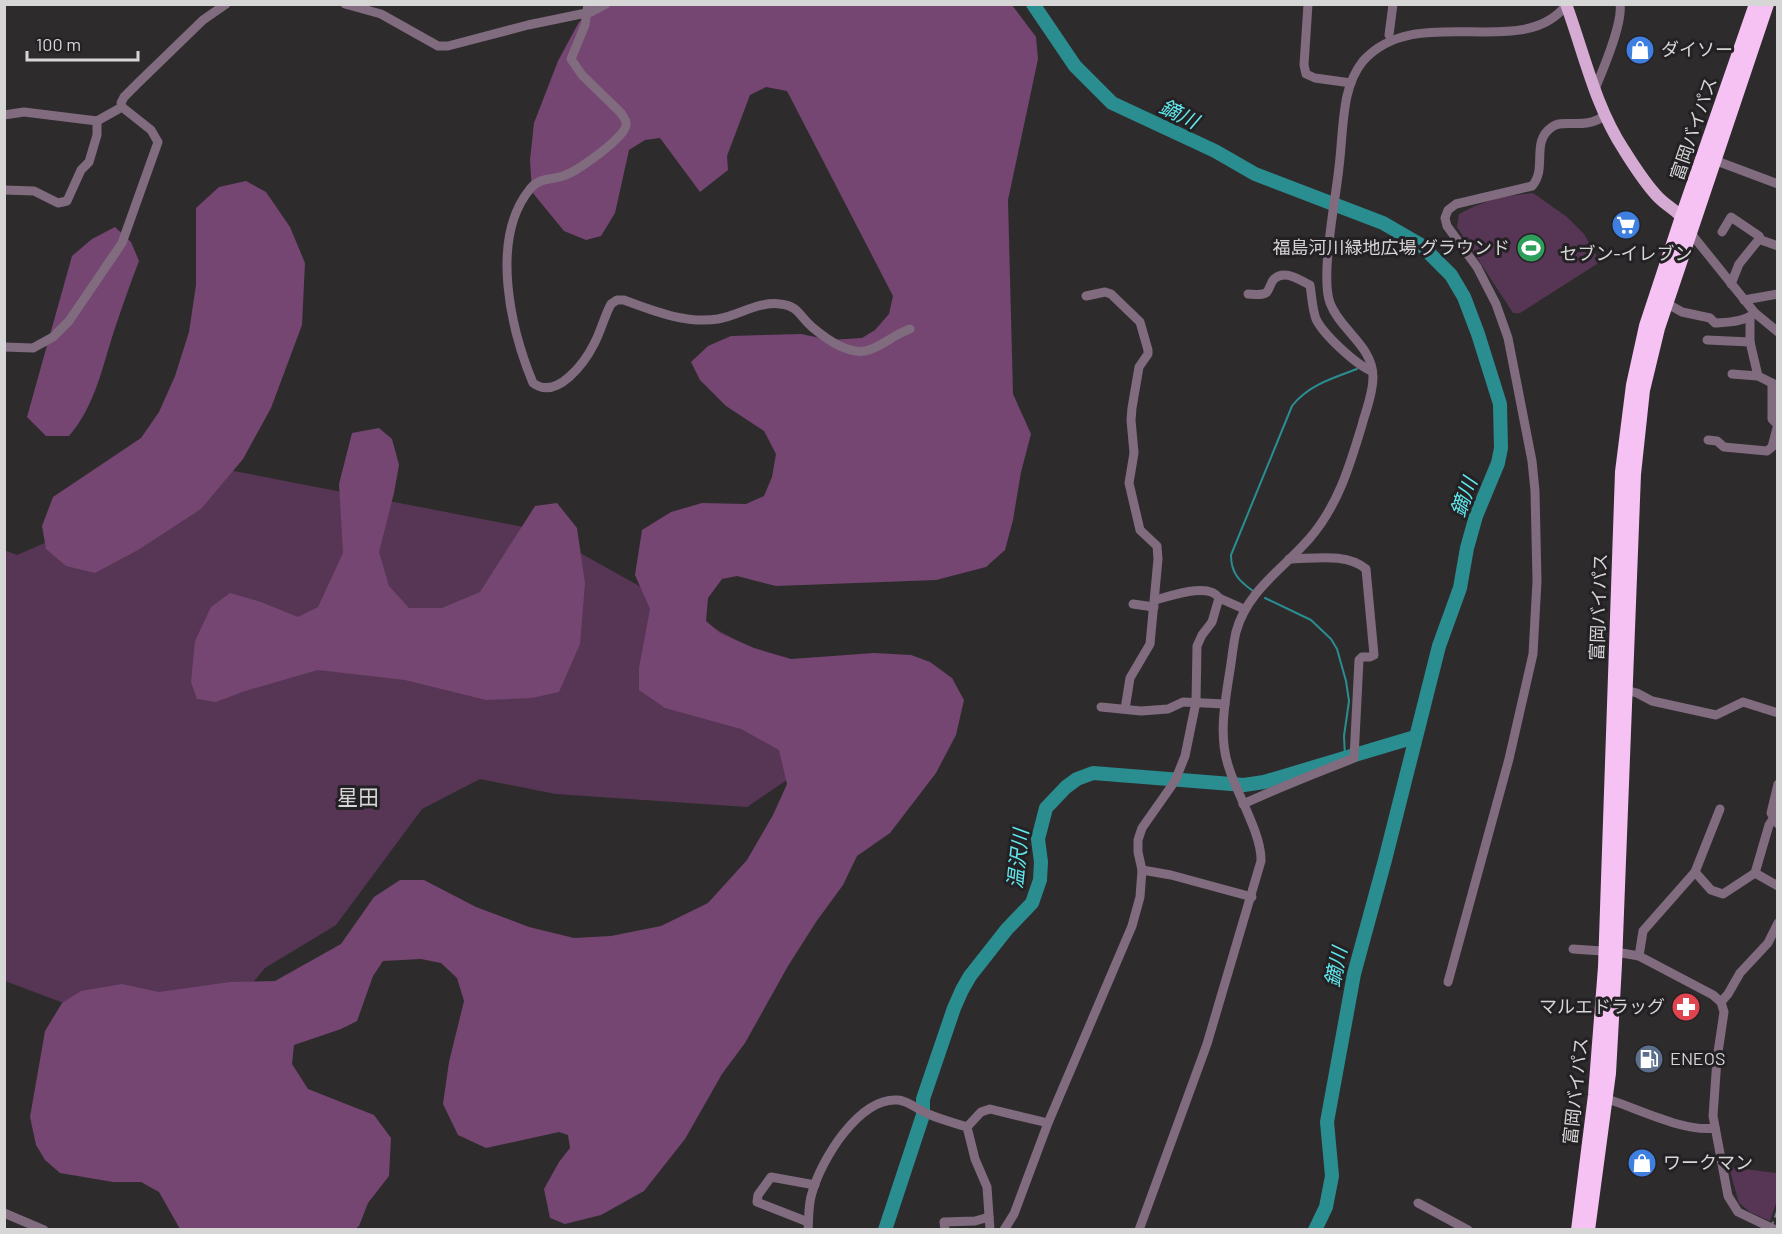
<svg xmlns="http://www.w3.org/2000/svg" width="1782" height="1234" viewBox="0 0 1782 1234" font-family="Barlow,'Noto Sans JP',sans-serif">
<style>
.green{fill:#573655}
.forest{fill:#744671}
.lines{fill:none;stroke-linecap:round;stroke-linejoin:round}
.stream{stroke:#2a8d90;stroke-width:2}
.river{stroke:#2a8d90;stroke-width:14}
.minor{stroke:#806b7f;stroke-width:9}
.major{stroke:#d5aad3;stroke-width:12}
.highway{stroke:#f6c2f4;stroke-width:14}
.rail{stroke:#7e7c7e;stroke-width:2;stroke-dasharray:9 4.5;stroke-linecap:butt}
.labels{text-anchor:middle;stroke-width:6;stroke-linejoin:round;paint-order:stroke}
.poi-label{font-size:18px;fill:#d7d6d7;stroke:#242124;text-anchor:start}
.street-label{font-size:18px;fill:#d7d6d7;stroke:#242124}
.water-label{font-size:20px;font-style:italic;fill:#60e9ed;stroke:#242124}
.quarter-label{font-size:21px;fill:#d7d6d7;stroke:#242124}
</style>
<rect width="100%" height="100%" fill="#2e2b2d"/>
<g class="green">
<path d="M1533,193L1567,217L1584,234L1600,262L1520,313H1513L1457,227L1459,214C1486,200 1502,196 1533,193Z"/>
<polygon points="218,468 539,530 877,719 747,807 556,794 480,779 422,809 336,925 265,968 194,1052 5,981 4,550 17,555"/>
<polygon points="1729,1167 1776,1173 1777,1169 1777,1200 1770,1221 1750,1212 1739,1203"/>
</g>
<g class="forest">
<polygon points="607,5 1012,5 1036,37 1038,59 1008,200 1013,394 1031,434 1021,472 1013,520 1005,550 986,567 936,580 776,586 737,576 722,579 708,598 706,621 720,633 754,648 791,659 874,653 911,655 930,662 952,678 964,700 956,735 936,773 890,833 857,856 843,885 816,922 788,966 745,1043 722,1074 685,1139 644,1191 601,1215 565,1224 550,1218 544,1189 559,1162 570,1148 568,1135 559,1132 486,1148 458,1135 443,1104 449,1062 464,1001 457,978 441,963 421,959 383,961 373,976 357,1021 341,1029 294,1045 292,1064 308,1089 374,1115 391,1138 389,1176 368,1203 359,1226 355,1229 180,1229 159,1192 141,1182 113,1182 60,1173 45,1160 36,1145 30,1117 45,1031 62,1003 81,991 122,984 159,992 230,982 275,981 341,944 374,897 400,880 424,880 476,907 529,927 574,938 611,936 661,926 708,903 747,860 773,815 787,784 779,750 741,729 665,708 639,690 639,668 650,609 635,575 642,530 671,512 702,503 746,504 764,496 772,477 776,454 764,431 726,406 700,380 691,362 708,346 731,336 801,334 830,340 862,338 875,330 889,314 893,296 787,91 766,87 750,95 727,156 728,170 700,192 660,138 645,140 629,150 615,213 601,236 586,240 564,231 532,192 530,160 534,123 558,61 579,22"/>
<polygon points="246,181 266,192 290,227 305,263 302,325 271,408 243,459 201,509 138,550 95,573 66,566 46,549 42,526 53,497 141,438 159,412 175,376 189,332 196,285 196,208 219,187"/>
<path d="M115,227L131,242L139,261C130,284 122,307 114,331C102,368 95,406 69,436H46L27,417L72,256L92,239Z"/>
<polygon points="379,428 392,439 399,465 394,493 379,552 389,586 409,608 442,608 480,592 535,506 557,503 577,528 585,583 580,644 559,692 532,698 486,700 405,680 318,670 245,691 216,702 197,699 191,682 195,641 211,607 230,593 261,602 298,617 318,607 343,553 339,484 352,433"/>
</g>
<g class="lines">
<g class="stream">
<path d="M1253,591C1239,581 1231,573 1231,555L1292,406C1308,385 1333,378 1357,369"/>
<polyline points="1265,598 1311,620 1331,639 1337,649 1346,681 1349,701 1344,736 1345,757"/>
</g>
<g class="river">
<polyline points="1033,4 1075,66 1112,103 1215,151 1255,174 1383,223 1421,245 1451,275 1464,297 1478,334 1500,404 1501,448 1498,463 1476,516 1467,548 1460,588 1439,646 1385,860 1354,974 1327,1122 1332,1176 1326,1207 1315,1230"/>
<polyline points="885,1230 923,1115 923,1099 954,1008 962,990 970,976 1007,929 1032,903 1040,880 1041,862 1038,839 1046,808 1066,787 1077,779 1093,773 1244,785 1264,782 1415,737"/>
</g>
<g class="minor">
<polyline points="345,4 381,14 438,46 448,46 528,25 591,12 606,4"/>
<path d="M588,4L585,25L571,59L582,75L621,113C623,117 627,120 626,125C625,138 576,172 563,176C551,180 538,178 530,189C489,239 511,330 533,383C557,401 585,362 594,344C601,331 604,317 611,304L617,300H624C654,311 686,324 718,319C738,316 758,301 780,304C799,306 799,316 812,327C825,338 847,354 865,351C881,348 894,334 910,329"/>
<polyline points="1308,4 1304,65 1306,74 1315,78 1351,83"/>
<polyline points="1389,35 1393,4"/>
<path d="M1595,89C1603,70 1623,23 1620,4"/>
<polyline points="122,107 121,103 124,97 137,84 203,20 226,4"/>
<polyline points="4,115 24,112 97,121 122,107"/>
<polyline points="1714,160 1778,184"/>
<polyline points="4,190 34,191 58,203 67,201 81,170 89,162 97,135 97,121"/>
<polyline points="1689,231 1755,313 1778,332"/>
<polyline points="1722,232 1731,217 1759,236 1761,240 1778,246"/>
<polyline points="1731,284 1739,264 1760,238"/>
<path d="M1248,294C1253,294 1263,296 1267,292C1270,288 1271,282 1274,279C1285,269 1299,280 1310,285C1312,297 1312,308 1316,319C1323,334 1356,365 1372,371"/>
<polyline points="1086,296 1105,292 1111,294 1140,322 1148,350 1148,354 1139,367 1132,408 1131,420 1134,453 1129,483 1140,530 1157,546 1158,559 1150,644 1130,678 1125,709"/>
<polyline points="1744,300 1778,294"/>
<path d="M1666,303L1682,312L1710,318L1715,323C1728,322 1744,322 1755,313"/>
<polyline points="1750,317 1750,342 1758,376"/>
<polyline points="1707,340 1750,342"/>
<polyline points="4,347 33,348 53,337 69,321 122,243 158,142 151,130 122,107"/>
<polyline points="1732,374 1758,376 1778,386"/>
<polyline points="1772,383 1772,419 1777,424"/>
<polyline points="1708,440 1717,441 1724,447 1767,451 1772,447 1778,424"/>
<polyline points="1219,598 1244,609"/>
<polyline points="1133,604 1154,607"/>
<polyline points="1625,690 1637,693 1652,701 1716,715 1743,702 1778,713"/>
<polyline points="1101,707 1141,711 1168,709 1183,702 1225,704"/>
<polyline points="1778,784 1771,813 1778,824"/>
<path d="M1243,804C1280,787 1317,773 1354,758L1359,660L1362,657H1370L1374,655L1366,569C1346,552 1313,559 1289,559"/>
<polyline points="1142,870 1171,875 1252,897"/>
<polyline points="1695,872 1711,890 1723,894 1755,873 1769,825 1773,819"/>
<polyline points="1755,873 1778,886"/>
<polyline points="1573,949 1616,952 1639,956 1713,995 1721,1002 1724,1012 1717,1059 1713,1116 1728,1196 1738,1212 1776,1230"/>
<polyline points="1639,956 1643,931 1695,872 1720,809"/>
<path d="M1448,982L1509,759L1533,654L1537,581L1535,491L1532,461L1508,338L1496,304L1477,267L1447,226L1445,218L1448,210L1456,204L1532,186C1548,168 1530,142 1552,127C1563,118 1586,131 1605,115"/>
<polyline points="1721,1002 1728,994 1740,973 1768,943 1778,923"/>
<path d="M1601,1097C1633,1106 1683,1133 1715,1128"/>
<polyline points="967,1127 981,1112 990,1109 1048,1123"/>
<polyline points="1418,1203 1468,1230"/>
<polyline points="4,1213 44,1230"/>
<polyline points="808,1222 757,1202 758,1195 771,1177 815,1185"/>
<path d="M808,1230C809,1217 808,1205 812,1193C821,1160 859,1097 898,1100C909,1101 918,1110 928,1114C940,1119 954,1123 967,1127L975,1159L987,1187L990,1230"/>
<polyline points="945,1230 944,1222 975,1221 989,1217"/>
<path d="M1004,1230L1014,1214L1048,1123L1132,926L1140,897L1142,870L1138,852V840L1142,828L1175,781L1185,756L1196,702L1197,646L1202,635L1212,622L1219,598C1209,582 1171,596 1155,600"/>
<path d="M1139,1230L1207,1044L1261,861C1262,835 1237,794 1229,768C1218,737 1225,702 1230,670C1232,658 1233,645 1236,632C1247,591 1282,570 1309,539C1338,506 1350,465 1362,425C1366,410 1373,394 1373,377C1373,346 1340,330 1330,303C1320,276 1336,198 1339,167C1342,143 1342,119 1347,96C1350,83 1355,71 1363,61C1417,0 1524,63 1567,4"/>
</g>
<path class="major" d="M1566,4C1584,53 1595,106 1624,150C1634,166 1646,185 1659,198C1669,208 1678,210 1686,223"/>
<g class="highway">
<polyline points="1578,1230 1595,1095 1605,967 1622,472 1633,385 1646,326 1682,217 1756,4"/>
<polyline points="1588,1230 1609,1073 1615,964 1634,474 1643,390 1658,328 1767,4"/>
</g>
<polyline class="rail" points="1770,1230 1778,1209"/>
</g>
<defs>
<g id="shop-disc" transform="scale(1.5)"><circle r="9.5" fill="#3f7fe0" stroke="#242124"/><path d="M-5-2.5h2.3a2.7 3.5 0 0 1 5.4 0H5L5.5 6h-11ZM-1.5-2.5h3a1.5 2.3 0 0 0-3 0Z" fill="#fff"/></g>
<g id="supermarket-disc" transform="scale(1.5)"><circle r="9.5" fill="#3f7fe0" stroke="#242124"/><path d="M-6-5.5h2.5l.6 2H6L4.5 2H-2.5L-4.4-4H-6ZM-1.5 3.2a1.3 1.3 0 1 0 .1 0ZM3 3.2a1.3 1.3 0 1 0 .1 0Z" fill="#fff"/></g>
<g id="stadium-disc" transform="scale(1.5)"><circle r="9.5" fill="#2e9e5b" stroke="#242124"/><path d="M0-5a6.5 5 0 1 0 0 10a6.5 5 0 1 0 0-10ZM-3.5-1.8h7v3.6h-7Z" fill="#fff"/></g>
<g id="pharmacy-disc" transform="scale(1.5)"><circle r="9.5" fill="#e0444e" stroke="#242124"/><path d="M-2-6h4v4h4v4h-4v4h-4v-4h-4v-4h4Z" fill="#fff"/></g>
<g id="fuel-disc" transform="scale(1.5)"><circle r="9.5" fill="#5c6f8a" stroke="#242124"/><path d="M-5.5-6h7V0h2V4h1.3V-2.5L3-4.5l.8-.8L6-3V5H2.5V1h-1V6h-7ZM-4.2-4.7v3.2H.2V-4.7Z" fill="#fff"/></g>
</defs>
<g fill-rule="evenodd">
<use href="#shop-disc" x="1640" y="50"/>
<use href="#supermarket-disc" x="1626" y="225"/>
<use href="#stadium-disc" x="1531" y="248"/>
<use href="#pharmacy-disc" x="1686" y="1007"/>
<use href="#fuel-disc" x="1649" y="1059"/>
<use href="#shop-disc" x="1642" y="1163"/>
</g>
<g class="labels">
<g class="poi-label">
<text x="1661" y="56">ダイソー</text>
<text x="1510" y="254" text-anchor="end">福島河川緑地広場 グラウンド</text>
<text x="1626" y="260" text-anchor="middle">セブン-イレブン</text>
<text x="1665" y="1013" text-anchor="end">マルエドラッグ</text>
<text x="1670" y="1065">ENEOS</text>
<text x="1663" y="1169">ワークマン</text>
</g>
<g class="street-label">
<text transform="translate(1694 129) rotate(-71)" y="6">富岡バイパス</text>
<text transform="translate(1599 607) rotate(-88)" y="6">富岡バイパス</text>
<text transform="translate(1576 1091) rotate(-84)" y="6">富岡バイパス</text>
</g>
<g class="water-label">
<text transform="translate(1179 114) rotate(26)" y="7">鏑川</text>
<text transform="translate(1464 497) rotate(-70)" y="7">鏑川</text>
<text transform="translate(1018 859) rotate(-84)" y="7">温沢川</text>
<text transform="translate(1336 967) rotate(-78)" y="7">鏑川</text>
</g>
<g class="quarter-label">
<text x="358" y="805">星田</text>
</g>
</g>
<rect width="1782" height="1234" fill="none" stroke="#d7d6d7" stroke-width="12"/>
<path d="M27 51v9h111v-9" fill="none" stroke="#d7d6d7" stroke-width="3"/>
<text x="36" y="51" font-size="18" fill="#d7d6d7" stroke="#242124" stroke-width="4.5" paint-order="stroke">100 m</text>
</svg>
